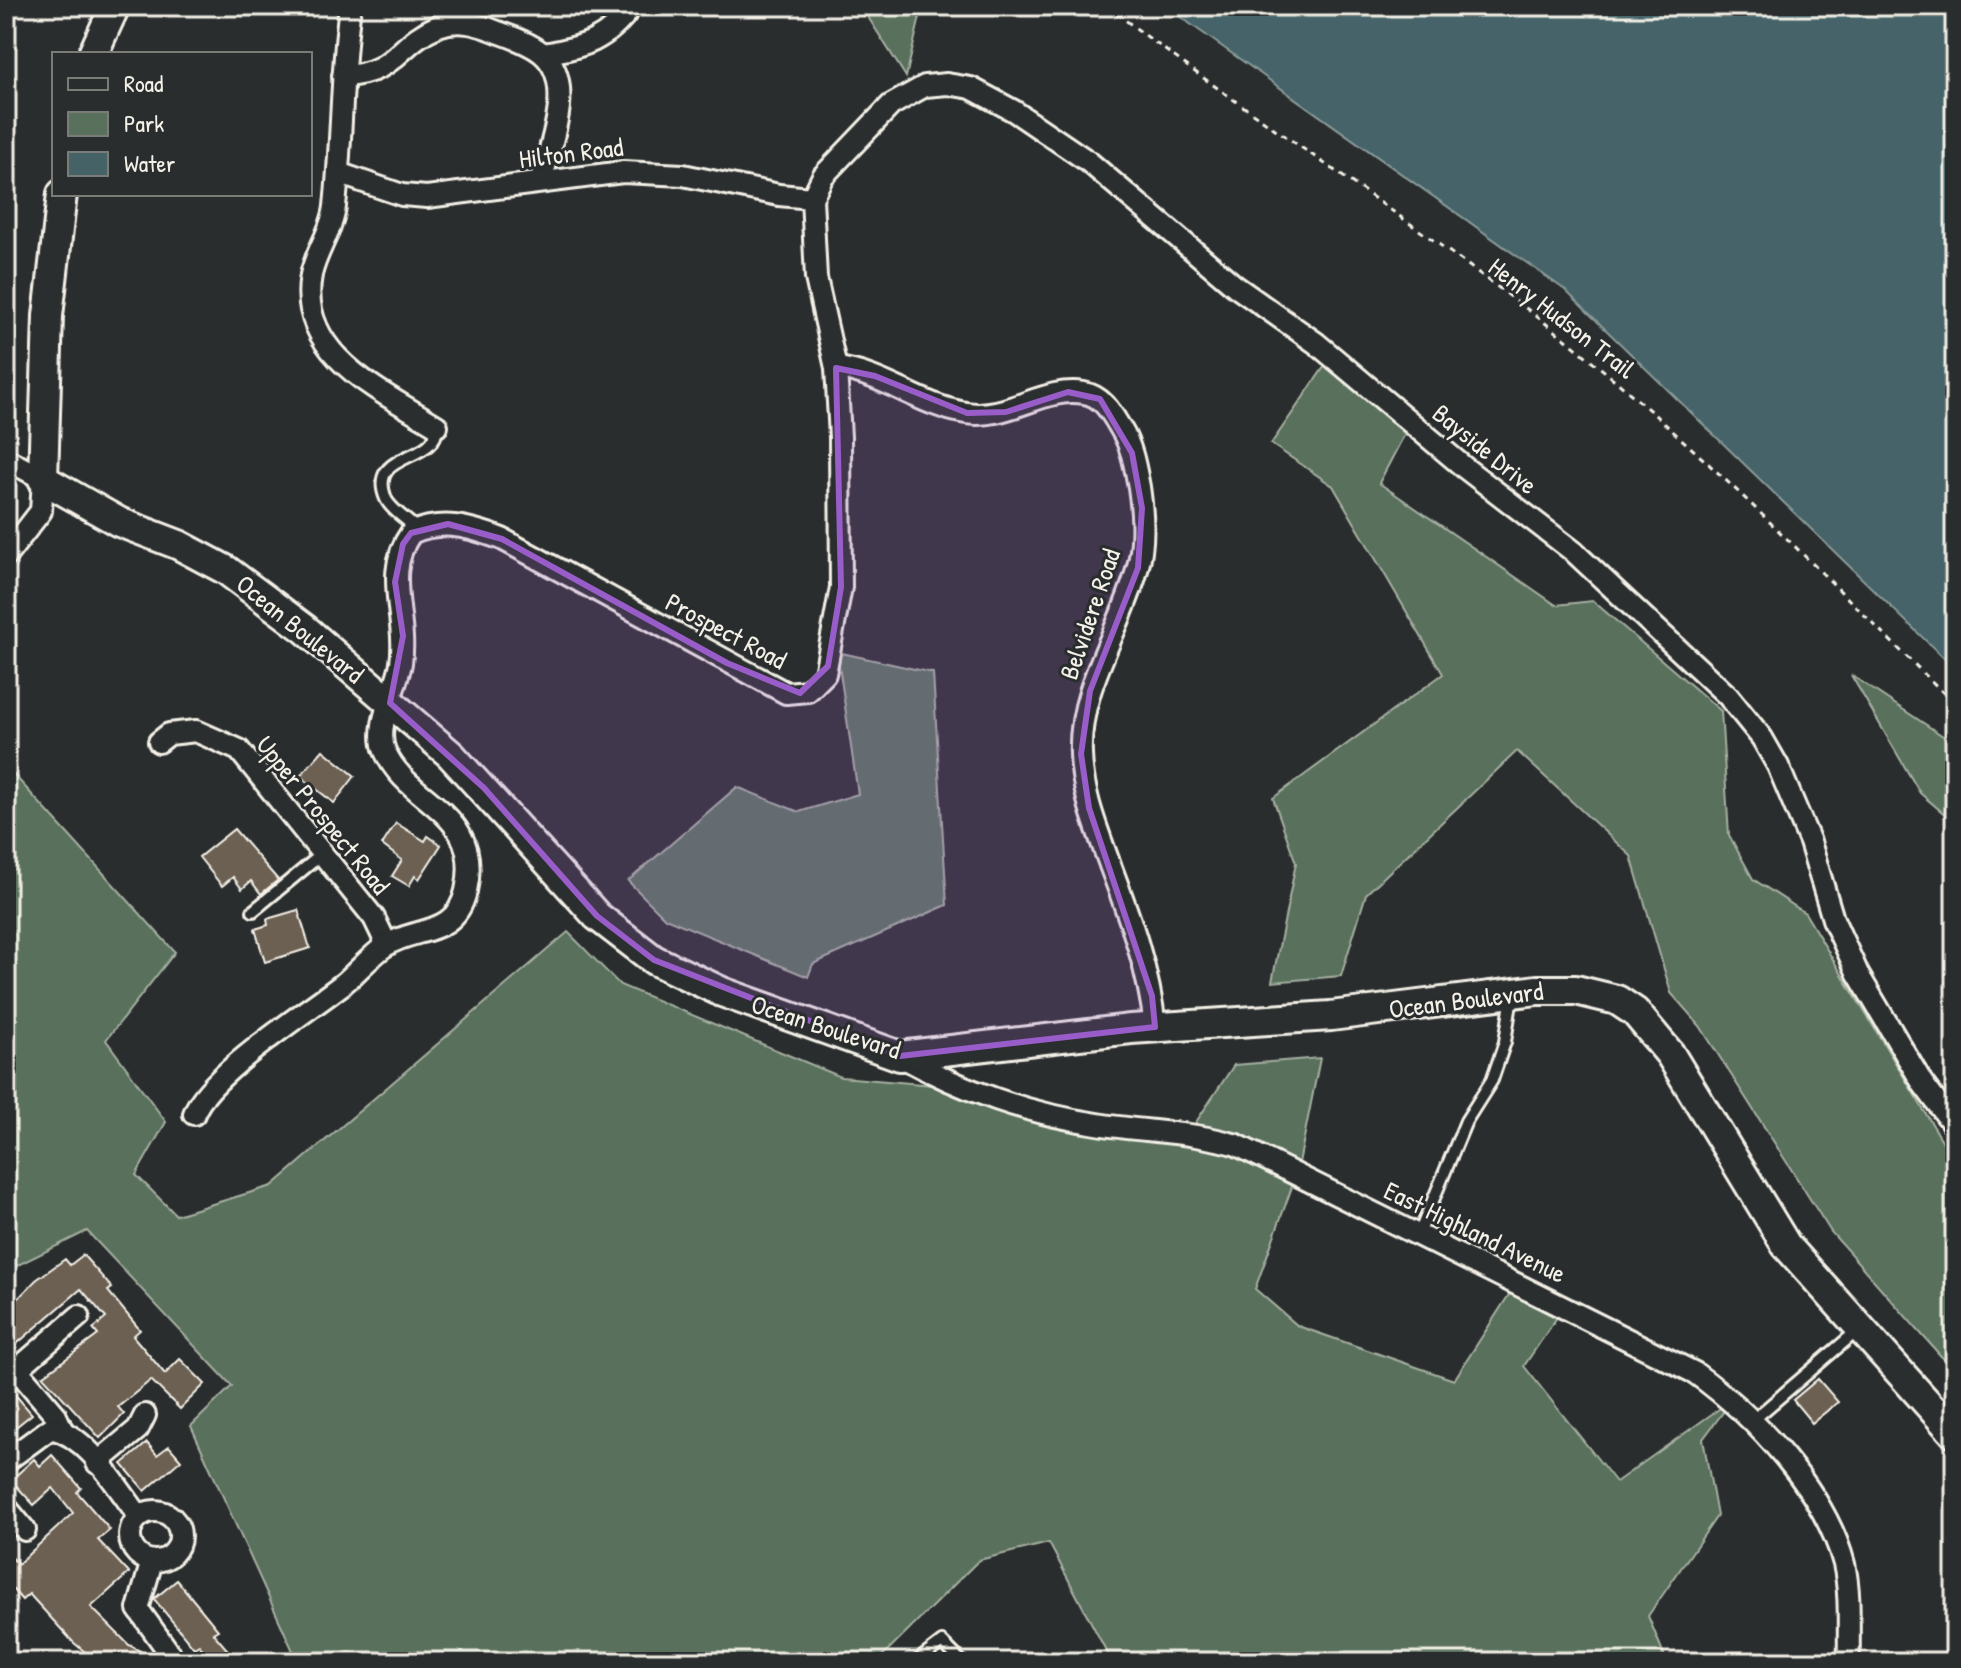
<svg xmlns="http://www.w3.org/2000/svg" width="1961" height="1668" viewBox="0 0 1961 1668" font-family="'Patrick Hand',sans-serif">
<style>
.green{fill:#59705c;stroke:#a6b0a2;stroke-width:2}
.water{fill:#456367;stroke:#8b9c9b;stroke-width:2}
.building{fill:#6c6052;stroke:#f4f1e8;stroke-width:2}
.lines{fill:none;stroke-linecap:round;stroke-linejoin:round}
.lane-casing{stroke:#f4f1e8;stroke-width:16}
.street-casing{stroke:#f4f1e8;stroke-width:26}
.secondary-casing{stroke:#f4f1e8;stroke-width:34}
.path{stroke:#f4f1e8;stroke-width:3;stroke-dasharray:6 6;stroke-linecap:butt}
.lane{stroke:#2a2d2e;stroke-width:10}
.street{stroke:#2a2d2e;stroke-width:20}
.secondary{stroke:#2a2d2e;stroke-width:28}
.marked{fill:#995dc9;fill-opacity:0.2;stroke:#995dc9;stroke-width:6;stroke-linejoin:round}
.labels{text-anchor:middle;stroke-width:6;stroke-linejoin:round;paint-order:stroke}
.street-label{font-size:26px;fill:#f4f1e8;stroke:#2a2d2e}
</style>
<rect width="100%" height="100%" fill="#2a2d2e"/>
<filter id="ink" filterUnits="userSpaceOnUse"><feTurbulence type="fractalNoise" baseFrequency=".0125" numOctaves="2"/><feDisplacementMap in="SourceGraphic" scale="16" xChannelSelector="R" yChannelSelector="G"/><feConvolveMatrix kernelMatrix="1 2 1 2 8 2 1 2 1" color-interpolation-filters="sRGB"/></filter>
<g filter="url(#ink)">
<g class="green">
<polygon points="861,6 927,6 922,8 906,77"/>
<polygon points="1331,357 1412,420 1379,483 1556,605 1593,601 1721,711 1729,835 1753,879 1805,913 1955,1162 1955,1372 1831,1232 1700,1026 1671,993 1631,856 1517,751 1366,894 1341,976 1272,982 1296,863 1273,798 1443,674 1333,486 1271,444"/>
<polygon points="837,652 933,673 947,905 813,964 808,977 665,918 628,881 737,787 799,812 858,794"/>
<polygon points="1851,675 1955,744 1955,823 1920,793"/>
<polygon points="6,766 175,952 106,1040 166,1122 136,1175 176,1215 272,1186 568,932 620,985 841,1077 967,1088 1039,1117 1192,1128 1234,1065 1320,1058 1297,1173 1255,1289 1298,1326 1454,1380 1521,1276 1570,1298 1524,1366 1616,1482 1733,1399 1703,1439 1717,1516 1648,1616 1667,1662 1112,1662 1049,1543 979,1560 876,1662 298,1662 191,1426 232,1386 87,1231 6,1271"/>
</g>
<polygon class="water" points="1165,6 1955,6 1955,669 1565,290"/>
<g class="building">
<polygon points="323,750 355,776 334,803 300,776"/>
<polygon points="396,823 425,841 428,836 441,845 419,879 415,876 409,886 392,876 402,860 382,845"/>
<polygon points="234,829 278,880 261,894 251,881 242,889 233,877 222,886 199,857"/>
<polygon points="298,910 310,948 265,962 255,929 268,925 267,919"/>
<polygon points="83,1255 112,1288 108,1291 140,1330 133,1336 165,1374 180,1359 205,1384 180,1409 151,1380 118,1407 124,1414 100,1438 43,1376 98,1335 93,1329 106,1318 81,1289 6,1353 6,1311 36,1280 65,1259 70,1265"/>
<polygon points="1818,1379 1838,1402 1812,1423 1793,1400"/>
<polygon points="6,1384 32,1414 6,1435"/>
<polygon points="147,1443 157,1455 169,1446 181,1460 145,1491 122,1464"/>
<polygon points="52,1455 81,1488 77,1492 110,1530 98,1540 129,1573 91,1607 129,1645 160,1662 97,1662 73,1642 29,1594 22,1600 6,1582 6,1551 18,1564 73,1513 53,1488 34,1505 11,1480 34,1459 40,1466"/>
<polygon points="177,1580 218,1630 213,1633 238,1662 214,1662 199,1645 194,1648 154,1599"/>
</g>
<g class="lines">
<g class="lane-casing">
<g id="lane">
<path d="M418,530C409,521 391,510 386,499C366,450 438,464 437,426"/>
<polyline points="253,911 322,854"/>
<polyline points="1419,1234 1466,1121 1492,1080 1505,1042 1512,996"/>
<polyline points="1752,1421 1858,1330"/>
<polyline points="916,1662 942,1642 962,1662"/>
</g>
</g>
<g class="street-casing">
<g id="street">
<path d="M350,6C341,73 342,139 335,206C333,229 316,251 311,275C296,354 381,391 437,426"/>
<path d="M544,54C585,46 606,42 632,6"/>
<path d="M343,76C397,74 397,43 438,26C458,18 478,24 498,32C512,37 530,43 542,53C577,82 550,145 541,181"/>
<polyline points="338,173 402,195 427,197 623,172 683,175 779,195 812,198"/>
<path d="M836,368C883,373 920,406 966,413C1008,420 1043,386 1084,393C1103,396 1112,414 1121,429C1132,447 1135,466 1139,487C1143,515 1145,543 1137,570C1120,632 1078,688 1081,754C1082,793 1097,829 1110,865C1130,918 1149,970 1155,1027"/>
<polyline points="6,459 43,479 41,511 6,556"/>
<polyline points="159,742 169,734 196,731 239,750 374,918 387,945"/>
<path d="M900,1056C964,1091 1025,1113 1097,1124C1145,1132 1190,1131 1237,1145L1695,1373C1755,1416 1825,1491 1844,1564C1851,1595 1848,1630 1849,1662"/>
<path d="M194,1114C208,1074 309,1011 344,983C358,971 371,956 385,946C415,926 455,938 466,891C484,810 408,805 385,751C374,726 397,688 401,663C408,618 382,573 411,533C443,519 470,527 502,539L786,693L808,691L825,674L841,587L840,437L836,368L816,278L812,198L823,176L891,105L925,86L947,84L971,88L1014,111L1089,162L1235,286L1316,343L1465,468L1573,551L1728,696L1762,738L1778,766L1810,842L1833,919L1858,974L1923,1084L1955,1127"/>
<polyline points="63,1431 55,1414 20,1373 20,1367 79,1316"/>
<path d="M6,1461L51,1428C90,1437 115,1486 139,1516"/>
<polyline points="97,1463 138,1429 145,1415"/>
<polyline points="6,1507 25,1530"/>
<circle cx="155" cy="1536" r="25"/>
<polyline points="152,1561 138,1609 176,1662"/>
</g>
</g>
<g class="secondary-casing">
<g id="secondary">
<polyline points="93,54 115,6"/>
<polyline points="62,194 48,316 43,479 119,522 179,545 226,570 305,629 451,755 597,916 654,960 722,992 900,1056 1131,1029 1331,1016 1537,990 1576,990 1617,1000 1635,1012 1670,1054 1786,1245 1955,1434"/>
</g>
</g>
<path class="path" d="M1107,6C1241,110 1384,201 1519,303C1677,422 1814,567 1955,704"/>
<use href="#lane" class="lane"/>
<use href="#street" class="street"/>
<use href="#secondary" class="secondary"/>
</g>
</g>
<path class="marked" d="M836,368L875,376L967,413L1006,412L1068,392L1100,399L1132,453L1142,508L1138,568L1090,691L1081,754L1089,808L1152,996L1155,1027L900,1056L654,960L597,916L484,788L390,703L403,636L395,582L403,544L411,533L448,524L502,539L727,663L800,693L828,666L841,587Z"/>
<g class="labels">
<g class="street-label">
<text transform="translate(571 153) rotate(-7)" y="9">Hilton Road</text>
<text transform="translate(1562 318) rotate(38)" y="9">Henry Hudson Trail</text>
<text transform="translate(1485 449) rotate(39)" y="9">Bayside Drive</text>
<text transform="translate(1090 614) rotate(-71)" y="9">Belvidere Road</text>
<text transform="translate(300 629) rotate(39)" y="9">Ocean Boulevard</text>
<text transform="translate(726 631) rotate(28)" y="9">Prospect Road</text>
<text transform="translate(323 815) rotate(51)" y="9">Upper Prospect Road</text>
<text transform="translate(1466 1000) rotate(-7)" y="9">Ocean Boulevard</text>
<text transform="translate(826 1027) rotate(18)" y="9">Ocean Boulevard</text>
<text transform="translate(1475 1232) rotate(26)" y="9">East Highland Avenue</text>
</g>
</g>
<rect width="1961" height="1668" fill="none" stroke="#2a2d2e" stroke-width="32"/>
<rect x="16" y="16" width="1929" height="1636" fill="none" stroke="#f4f1e8" stroke-width="3" filter="url(#ink)"/>
<rect x="52" y="52" width="260" height="144" fill="#2a2d2e" stroke="#7b7b78" stroke-width="2"/>
<rect x="68" y="78" width="40" height="12" fill="#2a2d2e" stroke="#7b7b78" stroke-width="2"/>
<text x="124" y="92" font-size="24" fill="#f4f1e8">Road</text>
<rect x="68" y="112" width="40" height="24" fill="#59705c" stroke="#7b7b78" stroke-width="2"/>
<text x="124" y="132" font-size="24" fill="#f4f1e8">Park</text>
<rect x="68" y="152" width="40" height="24" fill="#456367" stroke="#7b7b78" stroke-width="2"/>
<text x="124" y="172" font-size="24" fill="#f4f1e8">Water</text>
</svg>
